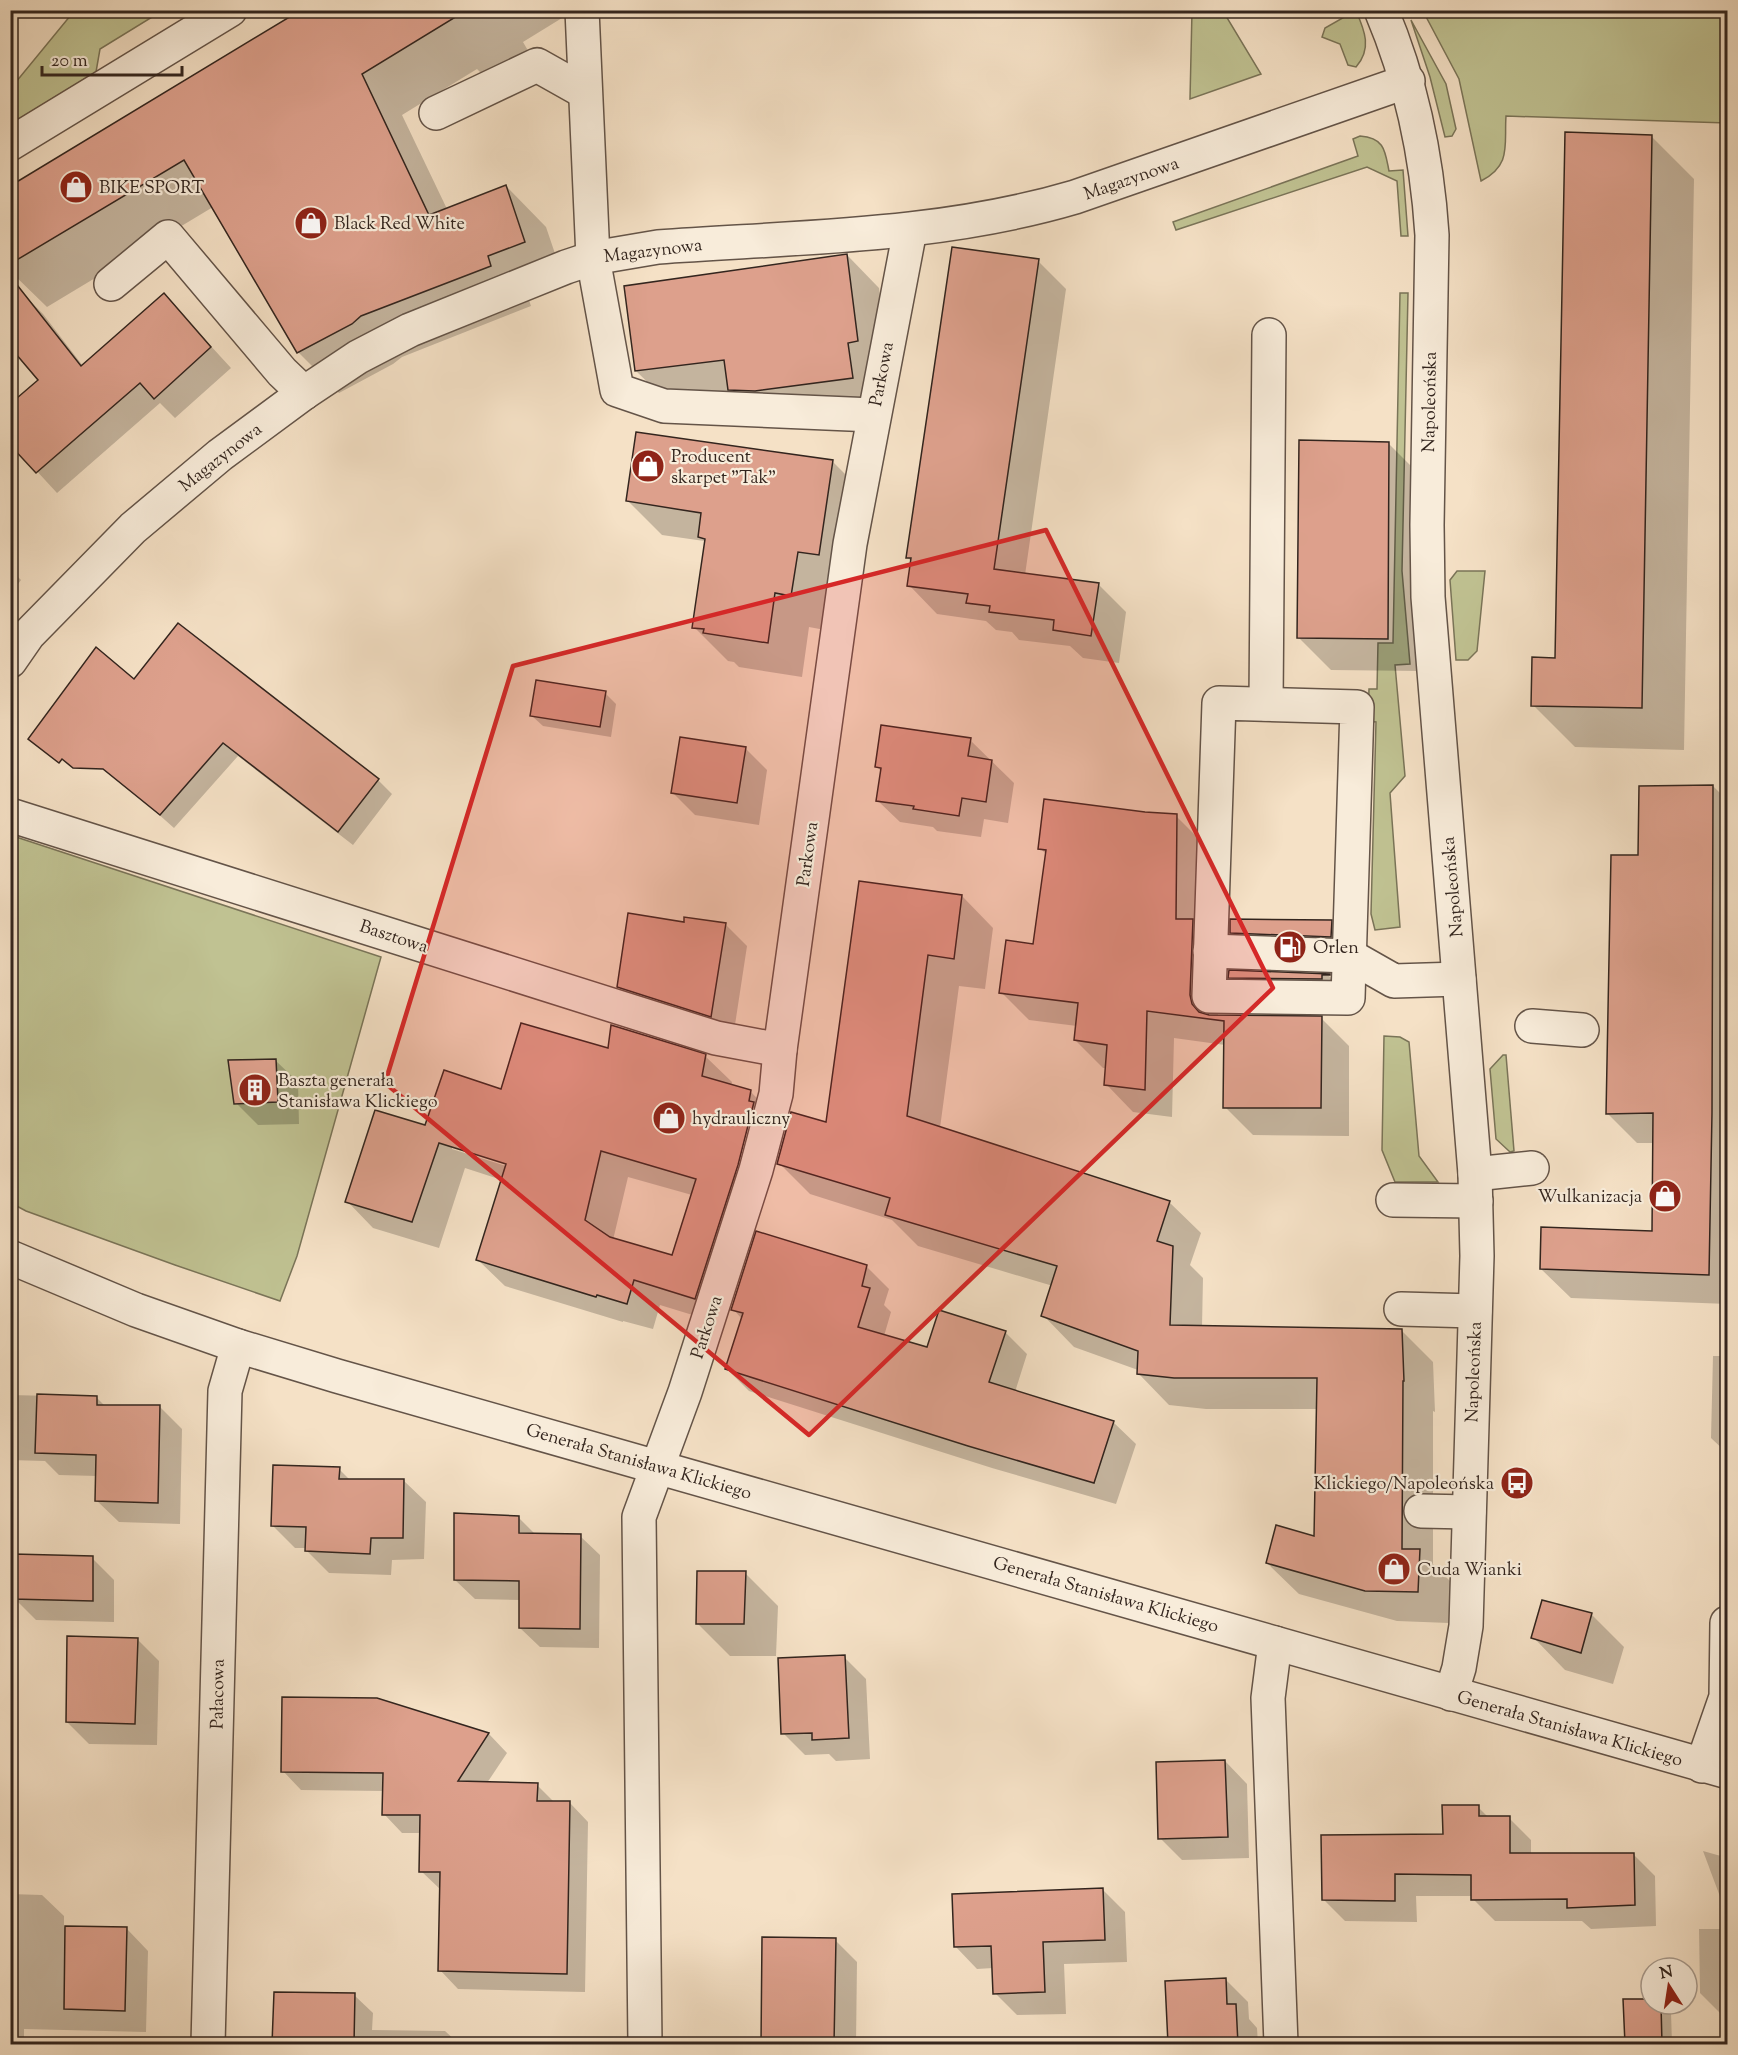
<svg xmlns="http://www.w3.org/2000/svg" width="1738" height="2055" viewBox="0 0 1738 2055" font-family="'Sorts Mill Goudy',serif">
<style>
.green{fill:#c0c292;stroke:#7a7458;stroke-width:1.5}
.shadow{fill:#0003;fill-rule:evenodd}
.building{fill:#dda08c;stroke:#33251e;stroke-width:1.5;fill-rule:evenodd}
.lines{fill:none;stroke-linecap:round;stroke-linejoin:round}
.minor-casing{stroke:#645448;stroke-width:36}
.minor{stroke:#f8ecda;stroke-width:33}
.marked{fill:#d62828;fill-opacity:0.2;stroke:#d62828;stroke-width:4.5;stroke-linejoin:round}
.labels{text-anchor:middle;stroke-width:4.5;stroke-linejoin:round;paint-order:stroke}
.street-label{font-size:18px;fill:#33251e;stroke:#f8ecda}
.poi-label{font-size:18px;fill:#33251e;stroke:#f8ecda;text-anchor:start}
</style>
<rect width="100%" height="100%" fill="#f5e1c6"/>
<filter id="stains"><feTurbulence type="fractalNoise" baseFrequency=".00333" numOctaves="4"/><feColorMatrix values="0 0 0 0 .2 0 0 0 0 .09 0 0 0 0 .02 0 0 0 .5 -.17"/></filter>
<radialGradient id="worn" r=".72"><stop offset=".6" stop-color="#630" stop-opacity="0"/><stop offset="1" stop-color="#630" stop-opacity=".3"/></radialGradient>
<g class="green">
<polygon points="75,10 162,11 100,49 96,72 11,124 11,88"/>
<polygon points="1192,11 1223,11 1261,74 1190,99"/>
<path d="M1346,11H1356C1365,31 1372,49 1356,67L1348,65L1340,44L1322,37L1325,28L1348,15Z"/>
<path d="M1423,11H1727V123L1506,116C1504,145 1512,165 1481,181L1459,79Z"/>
<polygon points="1411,20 1446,84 1456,129 1452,136 1445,137 1430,77"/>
<path d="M1360,136C1385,138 1385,151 1389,171L1403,170L1408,236H1401L1397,181L1367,167L1176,230L1173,222L1358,156L1353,139Z"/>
<polygon points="1400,293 1408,293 1402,571 1410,664 1395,665 1405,776 1390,793 1400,927 1375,930 1371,914 1376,722 1368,721 1369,689 1377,689 1378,643 1393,643"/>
<polygon points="1457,571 1485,571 1477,651 1468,660 1456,660 1450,580"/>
<polygon points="10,835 381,957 297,1256 280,1301 175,1265 26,1211 11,1203"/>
<polygon points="1384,1036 1400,1037 1409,1042 1419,1156 1438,1182 1395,1182 1382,1150"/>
<polygon points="1503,1055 1506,1055 1514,1151 1510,1152 1496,1139 1490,1069"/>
</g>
<g class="shadow">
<polygon points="304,10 575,10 523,42 534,61 493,85 477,69 402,115 447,209 506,186 546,227 565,283 528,297 531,306 402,357 393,364 339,393 298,352 213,207 47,307 10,271 10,188"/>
<polygon points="1651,136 1694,179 1684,750 1575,747 1533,705 1557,659"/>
<polygon points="847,255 879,288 890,374 885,411 669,403 636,371"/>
<polygon points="1038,261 1066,289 1025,575 1098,584 1126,612 1119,663 1083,658 1070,646 1019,640 1012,632 996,630 986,621 937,614 909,585 912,562 907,557"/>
<polygon points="23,294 43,314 83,366 164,295 231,368 175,418 160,403 57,493 10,442 40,380"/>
<polygon points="1388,443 1421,476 1420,671 1331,670 1298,637"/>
<polygon points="832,461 866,495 825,630 809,627 802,677 739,667 734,662 728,661 694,627 706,544 704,541 662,535 628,501"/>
<polygon points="10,569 21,580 10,595"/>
<polygon points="178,625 378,780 392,794 353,845 238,756 174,828 130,789 134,682"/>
<polygon points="605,693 616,704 611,737 543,726 532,716"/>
<polygon points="970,740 1014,783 1008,823 984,819 981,837 937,831 933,827 900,822 877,800 882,772 876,766"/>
<polygon points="745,748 767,770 759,825 695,815 673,793"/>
<polygon points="1713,786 1728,801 1728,1304 1571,1298 1541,1269 1653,1233 1654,1143 1637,1143 1608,1114 1639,857"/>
<polygon points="1176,816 1204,844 1220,949 1218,1016 1321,1018 1349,1046 1349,1136 1253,1135 1225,1107 1225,1045 1174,1038 1172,1117 1133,1112 1106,1084 1107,1068 1103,1068 1075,1040 1077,1026 1029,1020 1001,992 1035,946 1047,855 1040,848"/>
<polygon points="962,896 993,928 985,989 959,986 940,1128 1169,1202 1201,1233 1190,1265 1203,1278 1202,1327 1402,1331 1433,1362 1435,1412 1433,1411 1433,1564 1451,1582 1449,1623 1397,1621 1299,1594 1267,1563 1315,1538 1318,1409 1206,1409 1169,1405 1138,1373 1138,1370 1074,1347 1043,1315 1053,1286 918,1246 892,1220 810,1194 779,1163 827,1123"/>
<polygon points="1331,921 1342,932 1341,947 1242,943 1231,932"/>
<polygon points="685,923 725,924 747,946 733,1038 641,1009 618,986"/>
<polygon points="1230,972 1329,976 1339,985 1241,988 1230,977"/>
<path d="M609,1050L705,1056L732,1082L731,1086L750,1091L776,1118L722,1324L660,1305L653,1329L623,1321V1322L505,1286L478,1260L502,1180L465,1168L439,1248L373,1228L347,1201L426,1127L502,1090ZM751,1108H754L738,1172H735ZM452,1145L513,1165L512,1168L452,1149ZM628,1177L692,1195L673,1257L613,1240Z"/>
<polygon points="275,1060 298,1082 299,1124 258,1125 236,1103"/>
<polygon points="757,1233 867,1267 889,1289 884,1305 891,1312 884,1336 928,1349 1005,1332 1027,1354 1015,1392 1113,1422 1136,1444 1116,1504 992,1468 749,1391 727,1369 742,1319 733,1309"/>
<polygon points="1713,1356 1728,1356 1728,1454 1711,1438"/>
<polygon points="10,1395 96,1397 106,1407 160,1407 182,1429 180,1524 119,1522 96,1500 97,1476 59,1475 45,1461 10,1460"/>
<polygon points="339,1469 351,1481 403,1480 426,1502 424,1559 392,1560 391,1575 329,1573 307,1551 307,1548 295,1548 273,1526"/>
<polygon points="518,1517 536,1535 580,1536 600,1555 599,1648 540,1647 520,1628 520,1600 475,1599 455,1580"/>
<polygon points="1728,1548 1728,1594 1725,1591"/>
<polygon points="92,1558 114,1580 114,1622 36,1620 14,1598"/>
<polygon points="745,1573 778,1606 776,1656 730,1656 697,1623"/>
<polygon points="1591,1614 1624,1647 1613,1684 1565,1670 1533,1637"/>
<polygon points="137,1639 159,1661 157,1745 89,1744 67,1722"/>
<polygon points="844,1657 866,1679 870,1759 836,1761 829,1754 805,1755 783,1733"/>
<polygon points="376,1700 489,1734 507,1753 487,1783 537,1785 555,1803 570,1803 588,1822 585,1992 458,1989 440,1970 441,1890 421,1871 421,1833 402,1833 384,1814 384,1791 301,1790 283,1771"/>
<polygon points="1225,1761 1247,1784 1249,1858 1182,1860 1160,1838"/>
<polygon points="1478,1807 1489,1818 1509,1818 1531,1840 1531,1855 1633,1854 1655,1876 1656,1926 1591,1929 1582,1921 1495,1921 1473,1899 1473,1896 1416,1896 1417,1922 1345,1921 1323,1899 1444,1836"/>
<polygon points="1703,1851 1728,1858 1728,1918"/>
<polygon points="1103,1890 1125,1912 1127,1962 1064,1964 1066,2014 1017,2015 995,1993 993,1968 977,1969 955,1946"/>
<polygon points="10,1894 42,1895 64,1916 64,1927 127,1929 148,1951 146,2032 24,2029 24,2044 10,2044"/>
<polygon points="1699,1929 1728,1929 1728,2015 1722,2015 1700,1993"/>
<polygon points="764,1939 835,1940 857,1962 856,2044 762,2044"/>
<polygon points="1226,1980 1248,2002 1249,2019 1257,2028 1258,2044 1169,2044 1167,1982"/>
<polygon points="275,1993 354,1995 373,2013 372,2030 445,2031 459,2044 274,2044"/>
<polygon points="1651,2000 1651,2004 1664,2004 1671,2011 1672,2044 1626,2044 1625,2001"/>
</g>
<g class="building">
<polygon points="301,10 467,10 362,74 429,215 506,185 525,242 488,256 491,266 361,316 352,324 297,353 184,160 10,264 10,186"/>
<polygon points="1565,132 1652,135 1642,708 1531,706 1532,657 1555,658"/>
<polygon points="952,247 1039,259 994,569 1099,583 1091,636 1053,630 1054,620 989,612 990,606 966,603 968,594 907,586 911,558 906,558"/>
<polygon points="847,254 858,341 848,343 853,378 755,391 728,390 724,360 635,371 624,286"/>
<polygon points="10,276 81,366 164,293 211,347 154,399 140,383 36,473 10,445 10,404 38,380 10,347"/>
<polygon points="636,432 833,460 819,555 798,552 791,596 775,593 768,643 703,633 704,629 692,628 705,539 698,537 701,513 626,501"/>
<polygon points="1299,440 1389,442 1388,639 1297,638"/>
<polygon points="178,623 379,779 338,832 223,743 160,815 103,769 73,768 62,759 59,763 28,739 96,647 134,679"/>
<polygon points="536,680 606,691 600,727 530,716"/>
<polygon points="881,725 971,738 968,756 992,760 986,802 962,798 959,816 913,809 914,806 876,801 881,768 875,767"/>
<polygon points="680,737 746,747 737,803 671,793"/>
<polygon points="1713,785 1712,1113 1709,1275 1540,1269 1541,1227 1652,1231 1653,1113 1606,1114 1611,855 1638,855 1639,786"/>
<polygon points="1044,799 1145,812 1177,814 1176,919 1193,919 1190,995 1192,1004 1199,1012 1209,1015 1322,1016 1321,1108 1223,1108 1224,1021 1147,1011 1145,1090 1104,1085 1107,1045 1074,1040 1078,1003 999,993 1006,940 1033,944 1046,850 1038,849"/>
<polygon points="859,881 962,895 954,959 928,955 907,1116 1170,1201 1157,1241 1173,1246 1170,1325 1402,1329 1404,1381 1403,1381 1402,1549 1420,1549 1418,1592 1365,1591 1266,1563 1276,1525 1314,1536 1317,1378 1174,1378 1137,1374 1138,1351 1041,1316 1057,1266 885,1215 890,1198 777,1164 791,1112 826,1122"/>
<polygon points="628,913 684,922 684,917 726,923 711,1017 617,987"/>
<polygon points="1230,919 1332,920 1331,937 1230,933"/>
<polygon points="1229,970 1330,974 1330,975 1322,975 1322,979 1228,978"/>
<path d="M521,1023L608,1048L611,1025L706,1054L702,1076L751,1090L749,1101L754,1102L738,1165L695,1299L634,1280L627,1304L597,1295L596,1297L476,1260L506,1164L439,1143L412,1222L345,1202L375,1110L425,1125L444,1070L501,1089ZM601,1151L696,1179L672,1255L610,1237L585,1220Z"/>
<polygon points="276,1059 278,1102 234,1104 228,1060"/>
<polygon points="756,1231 867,1265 862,1286 870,1288 858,1327 927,1347 939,1310 1006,1331 989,1382 1114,1421 1094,1483 968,1446 725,1369 743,1313 731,1310"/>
<polygon points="37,1394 97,1396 97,1405 160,1405 158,1503 95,1501 96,1455 35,1453"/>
<polygon points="273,1465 340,1467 339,1479 404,1479 403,1538 371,1538 370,1554 305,1551 306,1527 271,1526"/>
<polygon points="454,1513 519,1516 519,1533 581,1534 580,1629 519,1628 519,1581 454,1580"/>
<polygon points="13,1554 93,1556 93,1601 12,1599"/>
<polygon points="697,1571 746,1571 744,1624 696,1624"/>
<polygon points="1542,1600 1592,1613 1581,1653 1531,1638"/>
<polygon points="67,1636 138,1638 135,1724 66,1722"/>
<polygon points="845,1655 849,1738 812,1740 812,1733 781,1734 778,1658"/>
<polygon points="282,1697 377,1698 489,1733 458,1781 538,1783 537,1801 570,1801 567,1974 438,1971 440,1872 419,1872 420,1815 382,1815 383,1773 281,1772"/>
<polygon points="1225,1760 1228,1837 1158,1839 1156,1762"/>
<polygon points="1442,1805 1479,1805 1479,1816 1510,1816 1510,1853 1634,1853 1635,1905 1567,1908 1567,1899 1471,1900 1471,1875 1395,1874 1395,1901 1322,1900 1321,1835 1443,1834"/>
<polygon points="1103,1888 1105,1940 1043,1942 1045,1992 993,1994 991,1946 954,1947 952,1894"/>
<polygon points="65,1926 127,1927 125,2011 64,2009"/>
<polygon points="762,1937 836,1938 834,2044 761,2044"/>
<polygon points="1226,1978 1227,2004 1236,2004 1238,2044 1168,2044 1165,1981"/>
<polygon points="274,1992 355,1993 354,2044 272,2044"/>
<polygon points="1623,1999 1651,1999 1651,2004 1661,2004 1662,2044 1625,2044"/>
</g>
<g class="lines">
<g class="minor-casing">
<g id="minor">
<polyline points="582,10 593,258 617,390 664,406 873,415"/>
<path d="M1381,10C1412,83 1427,156 1432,235L1427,525L1428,597L1475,1174L1477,1256L1466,1626L1459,1668L1451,1694"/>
<polyline points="436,113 537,65 585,92"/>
<polyline points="10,144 230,10"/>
<polyline points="111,284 168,237 282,372 304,393"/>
<path d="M10,661L28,635L133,528L220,455L304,393L358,357L410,330L566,267L593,258L658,247C798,237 940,237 1075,197L1408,81"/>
<polygon points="1219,703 1357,707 1348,998 1209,996"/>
<polyline points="1266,704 1269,335"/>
<polyline points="10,815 716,1038 780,1050"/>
<polyline points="1210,951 1350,956 1394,981 1459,979"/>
<polyline points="1532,1026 1582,1030"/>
<polyline points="1475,1174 1532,1168"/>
<polyline points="1393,1200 1476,1201"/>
<polyline points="10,1257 136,1310 238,1346 337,1376 1728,1772"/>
<polyline points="1401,1309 1475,1311"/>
<polyline points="1421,1511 1469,1512"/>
<polyline points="1275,1643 1268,1698 1281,2044"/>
<polyline points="1702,1766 1726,1697 1727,1623"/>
<polyline points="208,2044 225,1391 238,1346"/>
<polyline points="645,2044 639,1517 685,1392 756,1170 776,1094 780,1050 850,544 910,230"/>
</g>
</g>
<use href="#minor" class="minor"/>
</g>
<path class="marked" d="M1046,530L1273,988L809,1435L385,1083L513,666Z"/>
<defs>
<g id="shop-disc" transform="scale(1.725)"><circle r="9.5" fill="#8f2418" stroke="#f8ecda"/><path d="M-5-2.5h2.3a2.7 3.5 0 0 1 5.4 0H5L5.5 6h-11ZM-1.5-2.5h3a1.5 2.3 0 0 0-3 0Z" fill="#fff"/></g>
<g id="fuel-disc" transform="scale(1.725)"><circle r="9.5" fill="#8f2418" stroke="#f8ecda"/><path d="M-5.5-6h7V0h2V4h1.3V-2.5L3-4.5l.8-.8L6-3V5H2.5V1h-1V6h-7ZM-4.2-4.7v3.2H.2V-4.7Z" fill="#fff"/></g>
<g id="building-disc" transform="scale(1.725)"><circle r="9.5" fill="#8f2418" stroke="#f8ecda"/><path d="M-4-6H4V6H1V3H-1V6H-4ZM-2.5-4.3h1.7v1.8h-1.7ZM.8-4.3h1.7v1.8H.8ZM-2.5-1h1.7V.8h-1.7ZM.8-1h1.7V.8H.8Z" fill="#fff"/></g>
<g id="bus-disc" transform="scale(1.725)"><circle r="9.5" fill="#8f2418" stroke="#f8ecda"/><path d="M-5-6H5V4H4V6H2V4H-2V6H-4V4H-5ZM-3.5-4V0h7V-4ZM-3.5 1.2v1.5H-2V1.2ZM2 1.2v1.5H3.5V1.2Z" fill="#fff"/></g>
</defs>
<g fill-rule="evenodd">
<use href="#shop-disc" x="76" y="187"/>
<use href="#shop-disc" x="311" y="223"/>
<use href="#shop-disc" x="648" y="466"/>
<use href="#fuel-disc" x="1290" y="947"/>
<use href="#building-disc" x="255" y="1090"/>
<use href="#shop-disc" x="669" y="1118"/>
<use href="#shop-disc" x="1665" y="1196"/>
<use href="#bus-disc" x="1517" y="1483"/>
<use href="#shop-disc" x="1394" y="1569"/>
</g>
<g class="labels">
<g class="street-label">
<text transform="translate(1131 178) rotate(-19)" y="6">Magazynowa</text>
<text transform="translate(653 250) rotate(-7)" y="6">Magazynowa</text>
<text transform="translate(881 374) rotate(-79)" y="6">Parkowa</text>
<text transform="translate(1429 402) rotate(-89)" y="6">Napoleońska</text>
<text transform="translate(220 457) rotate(-38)" y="6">Magazynowa</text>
<text transform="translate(807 854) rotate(-82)" y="6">Parkowa</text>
<text transform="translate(1452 887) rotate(-95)" y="6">Napoleońska</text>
<text transform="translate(394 936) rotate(18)" y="6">Basztowa</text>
<text transform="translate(706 1327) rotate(-72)" y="6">Parkowa</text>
<text transform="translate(1473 1372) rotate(-88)" y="6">Napoleońska</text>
<text transform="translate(639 1461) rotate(16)" y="6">Generała Stanisława Klickiego</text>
<text transform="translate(1106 1594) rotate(16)" y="6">Generała Stanisława Klickiego</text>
<text transform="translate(217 1694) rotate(-89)" y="6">Pałacowa</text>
<text transform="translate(1570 1728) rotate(16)" y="6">Generała Stanisława Klickiego</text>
</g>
<g class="poi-label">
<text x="99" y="193">BIKE SPORT</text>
<text x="334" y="229">Black Red White</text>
<text x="671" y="462">Producent<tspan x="671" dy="21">skarpet "Tak"</tspan></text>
<text x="1313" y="953">Orlen</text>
<text x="278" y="1086">Baszta generała<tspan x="278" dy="21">Stanisława Klickiego</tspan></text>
<text x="692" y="1124">hydrauliczny</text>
<text x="1642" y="1202" text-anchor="end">Wulkanizacja</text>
<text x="1494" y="1489" text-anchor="end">Klickiego/Napoleońska</text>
<text x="1417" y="1575">Cuda Wianki</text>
</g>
</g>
<rect width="1738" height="2055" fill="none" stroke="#f5e1c6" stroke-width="36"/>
<rect x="12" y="12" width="1714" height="2031" fill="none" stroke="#33251e" stroke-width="3"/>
<rect x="18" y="18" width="1702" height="2019" fill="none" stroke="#33251e" stroke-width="1.5"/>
<g transform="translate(1669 1986) rotate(348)"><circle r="28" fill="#f8ecda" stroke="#a99c8f" stroke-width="1.5"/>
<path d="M0-4.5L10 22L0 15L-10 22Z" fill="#8f2418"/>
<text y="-9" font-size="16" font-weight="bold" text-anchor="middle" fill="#33251e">N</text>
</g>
<path d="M42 66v9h140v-9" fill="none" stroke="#33251e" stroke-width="3"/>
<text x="51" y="66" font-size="18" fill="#33251e" stroke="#f8ecda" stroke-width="4.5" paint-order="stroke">20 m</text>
<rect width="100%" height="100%" filter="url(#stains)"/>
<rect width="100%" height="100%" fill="url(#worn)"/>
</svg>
